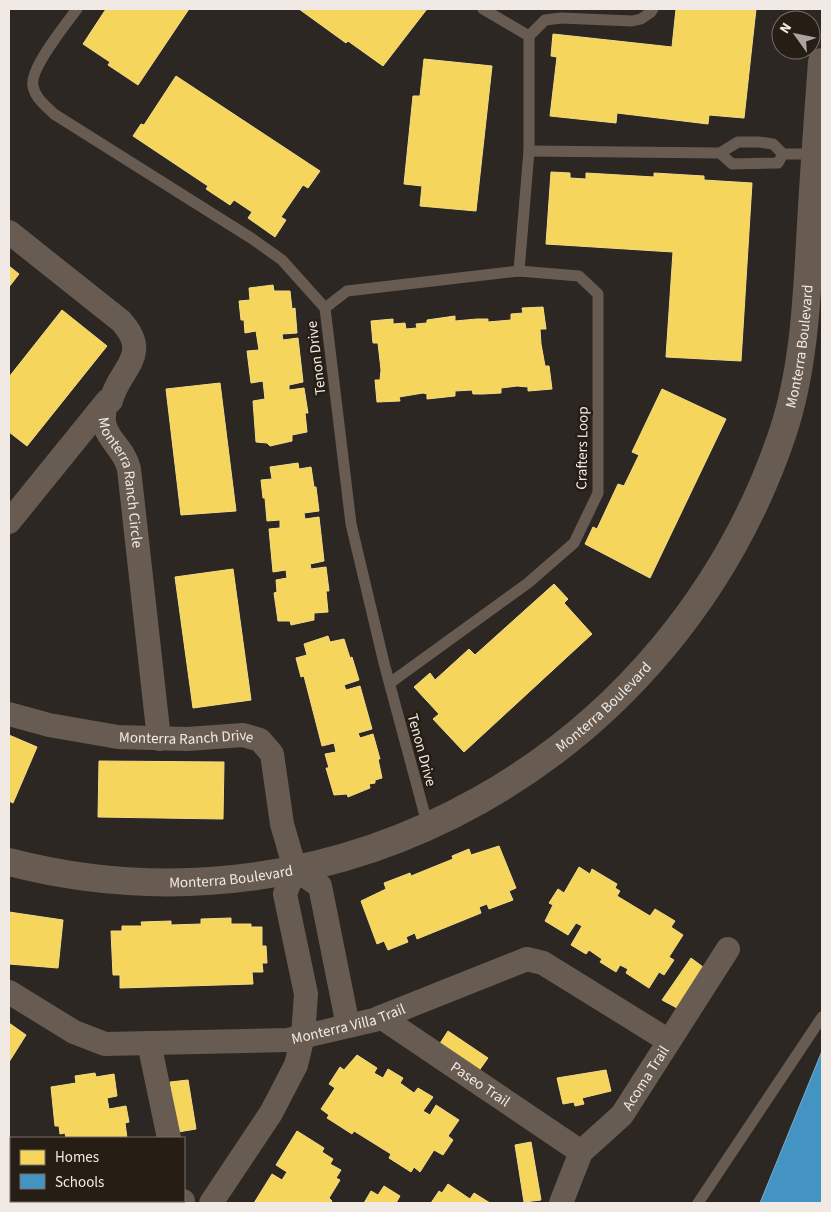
<svg xmlns="http://www.w3.org/2000/svg" width="831" height="1212" viewBox="0 0 831 1212" font-family="'Source Sans 3',sans-serif">
<style>
.homes{fill:#f6d55c;stroke:#f4db85}
.schools{fill:#4393c3;stroke:#77adcd}
.lines{fill:none;stroke-linecap:round;stroke-linejoin:round}
.service{stroke:#685c52;stroke-width:11}
.minor{stroke:#685c52;stroke-width:24}
.tertiary{stroke:#685c52;stroke-width:28}
.labels{text-anchor:middle;stroke-width:5;stroke-linejoin:round;paint-order:stroke}
.street-label{font-size:15px;fill:#f0e9e4;stroke:#261d15}
</style>
<rect width="100%" height="100%" fill="#2c2722"/>
<g class="homes">
<polygon points="106,9 189,9 138,85 108,65 110,62 83,44"/>
<polygon points="299,9 427,9 383,66 348,41 346,43"/>
<polygon points="676,9 756,9 744,118 709,115 708,124 617,113 616,123 550,116 557,57 551,56 553,34 672,47"/>
<polygon points="424,59 492,66 476,211 420,206 422,186 404,184 413,96 420,96"/>
<polygon points="176,76 320,171 308,188 303,185 281,217 286,220 275,237 248,218 252,212 234,200 230,205 206,189 208,186 133,136 141,124 144,125"/>
<polygon points="551,172 570,173 570,178 586,179 586,173 654,177 654,173 704,176 704,180 752,183 741,361 666,357 673,252 546,244"/>
<polygon points="9,266 19,274 9,287"/>
<polygon points="273,285 274,291 290,291 292,309 295,308 297,333 282,334 283,340 298,338 303,382 289,385 289,390 304,388 308,413 305,413 307,432 292,435 292,441 270,446 267,443 256,442 253,401 265,399 263,381 251,383 247,351 259,350 256,331 245,333 244,320 241,320 239,301 250,300 249,288"/>
<polygon points="543,307 546,329 540,329 541,344 545,366 549,366 552,389 528,391 528,387 517,386 501,388 501,393 483,394 473,394 472,390 455,391 455,396 427,399 427,394 423,393 399,397 400,401 377,402 375,380 380,380 381,370 378,343 373,343 371,321 393,319 393,324 405,323 406,329 417,328 416,324 427,323 427,320 455,316 455,321 477,319 488,319 488,322 511,320 511,314 523,313 522,308"/>
<polygon points="62,310 107,346 27,446 9,432 9,377"/>
<polygon points="220,383 236,511 181,515 166,389"/>
<polygon points="662,389 726,419 650,578 585,544 593,527 597,529 618,484 624,486 639,455 632,452"/>
<polygon points="298,463 299,469 311,467 314,487 316,487 319,511 304,513 305,519 319,517 324,561 310,564 311,569 326,567 329,591 326,591 328,612 314,613 314,620 291,625 290,621 278,621 274,593 277,592 276,580 287,578 286,570 273,572 269,529 280,528 280,520 267,521 265,498 263,498 261,480 272,479 270,467"/>
<polygon points="233,569 251,700 193,708 175,577"/>
<polygon points="554,584 568,599 564,603 592,634 464,752 433,719 439,714 414,687 430,673 435,680 469,649 475,655"/>
<polygon points="328,636 330,642 344,639 350,658 352,657 359,680 344,685 346,690 360,686 372,729 358,733 360,738 373,734 380,759 378,759 382,778 375,780 375,783 369,784 370,788 348,797 347,794 334,795 326,768 329,768 325,754 336,752 334,743 322,746 304,676 301,677 296,658 307,655 304,644"/>
<polygon points="9,735 37,747 13,803 9,801"/>
<polygon points="99,761 224,762 223,819 98,817"/>
<polygon points="499,846 516,888 509,891 513,900 489,909 487,904 479,907 481,913 417,939 415,933 406,937 408,942 388,950 384,941 377,944 361,901 386,889 384,883 410,873 411,876 453,859 452,856 469,849 471,855"/>
<polygon points="579,867 590,874 592,869 617,884 615,888 620,891 617,896 650,916 655,909 675,921 671,927 683,935 669,957 674,960 664,975 659,972 649,988 626,973 628,969 620,965 616,972 600,962 602,959 589,950 586,954 571,945 582,926 576,923 568,935 545,921 553,905 549,903 558,889 564,893"/>
<polygon points="9,912 63,920 58,968 9,964"/>
<polygon points="231,918 231,924 251,924 251,927 262,927 262,946 266,946 267,963 262,963 263,972 252,972 253,984 120,988 120,975 113,975 111,931 122,931 122,926 142,926 141,922 171,921 171,925 201,924 201,919"/>
<polygon points="691,958 703,967 677,1008 662,1000"/>
<polygon points="9,1023 26,1035 9,1062"/>
<polygon points="448,1031 488,1058 478,1072 439,1045"/>
<polygon points="357,1055 377,1068 374,1073 383,1078 388,1069 403,1078 400,1083 414,1093 418,1088 433,1097 423,1111 430,1115 436,1105 459,1120 448,1136 453,1140 443,1155 434,1150 420,1172 414,1167 411,1172 389,1158 391,1154 354,1131 352,1134 327,1118 329,1115 321,1109 335,1088 329,1084 340,1067 344,1070"/>
<polygon points="606,1070 611,1091 582,1098 584,1104 575,1106 574,1102 563,1104 557,1078"/>
<polygon points="95,1073 96,1077 114,1074 117,1096 107,1098 109,1109 126,1106 129,1122 125,1123 127,1138 66,1138 65,1133 60,1134 59,1126 55,1126 51,1087 76,1083 75,1076"/>
<polygon points="188,1080 196,1129 178,1132 170,1082"/>
<polygon points="297,1131 324,1148 322,1152 333,1159 330,1164 341,1170 336,1178 340,1180 329,1198 332,1201 331,1203 254,1203 272,1174 282,1180 287,1172 276,1165"/>
<polygon points="531,1142 541,1200 524,1202 515,1145"/>
<polygon points="448,1184 470,1199 474,1193 490,1203 431,1203 439,1191 442,1193"/>
<polygon points="384,1186 400,1196 396,1203 364,1203 371,1191 378,1195"/>
<polygon points="75,1201 96,1201 82,1203 76,1203"/>
<polygon points="102,1201 120,1201 103,1203"/>
</g>
<polygon class="schools" points="822,1051 822,1203 760,1203"/>
<g class="lines">
<g class="service">
<path d="M77,9C66,24 29,69 33,86C35,98 45,105 54,114L251,238L282,260L325,308L351,524L384,663L427,823"/>
<polyline points="483,9 529,36"/>
<polyline points="529,36 545,20 561,18 632,21 641,19 651,12 653,9"/>
<polyline points="529,151 720,153 738,142 759,142 773,144 783,154 816,154"/>
<polyline points="720,153 732,164 778,163 783,154"/>
<polyline points="519,271 529,151 529,36"/>
<polyline points="325,308 347,291 519,271 579,276 598,294 598,493 574,543 528,583 390,683"/>
<polyline points="698,1203 822,1017"/>
</g>
<g class="minor">
<path id="s1" d="M9,232L121,321C153,356 118,369 111,401L106,405C96,436 123,443 129,469L159,739"/>
<polyline points="9,522 107,401"/>
<path id="s2" d="M9,714L49,725L118,737L187,739L243,735L260,740L272,754L282,824L295,869L285,894L306,994L303,1036L296,1065L271,1113L211,1203"/>
<polyline points="295,869 320,886 348,1026"/>
<path id="s3" d="M9,992L74,1032L105,1044L288,1040L374,1020L527,959L543,963L669,1041"/>
<path id="s4" d="M381,1017L581,1152"/>
<polyline points="149,1043 169,1138"/>
<polyline points="183,1201 183,1203"/>
<path id="s5" d="M561,1203L581,1152L622,1115L728,949"/>
</g>
<path class="tertiary" id="s6" d="M9,862C341,948 675,754 783,432C805,365 807,293 811,224C814,170 818,116 822,62"/>
</g>
<g class="labels">
<g class="street-label">
<text dy="5" stroke="none"><textPath href="#s6" startOffset="1062">Monterra Boulevard</textPath></text>
<text transform="translate(316 358) rotate(-97)" y="5">Tenon Drive</text>
<text transform="translate(582 448) rotate(-89)" y="5">Crafters Loop</text>
<text dy="5" stroke="none"><textPath href="#s1" startOffset="320">Monterra Ranch Circle</textPath></text>
<text dy="5" stroke="none"><textPath href="#s6" startOffset="642">Monterra Boulevard</textPath></text>
<text dy="5" stroke="none"><textPath href="#s2" startOffset="180">Monterra Ranch Drive</textPath></text>
<text transform="translate(422 750) rotate(75)" y="5">Tenon Drive</text>
<text dy="5" stroke="none"><textPath href="#s6" startOffset="224">Monterra Boulevard</textPath></text>
<text dy="5" stroke="none"><textPath href="#s3" startOffset="355">Monterra Villa Trail</textPath></text>
<text dy="5" stroke="none"><textPath href="#s5" startOffset="154">Acoma Trail</textPath></text>
<text dy="5" stroke="none"><textPath href="#s4" startOffset="120">Paseo Trail</textPath></text>
</g>
</g>
<rect width="831" height="1212" fill="none" stroke="#f0e9e4" stroke-width="20"/>
<rect x="10" y="1137" width="175" height="65" fill="#261d15" stroke="#776f68"/>
<rect x="20" y="1150" width="25" height="15" fill="#f6d55c" stroke="#776f68"/>
<text x="55" y="1162" font-size="15" fill="#f0e9e4">Homes</text>
<rect x="20" y="1174" width="25" height="15" fill="#4393c3" stroke="#776f68"/>
<text x="55" y="1187" font-size="15" fill="#f0e9e4">Schools</text>
<g transform="translate(796 35) rotate(303)"><circle r="24" fill="#261d15" stroke="#776f68"/>
<path d="M0-4L9 19L0 12L-9 19Z" fill="#aba5a0"/>
<text y="-8" font-size="14" font-weight="bold" text-anchor="middle" fill="#f0e9e4">N</text>
</g>
</svg>
